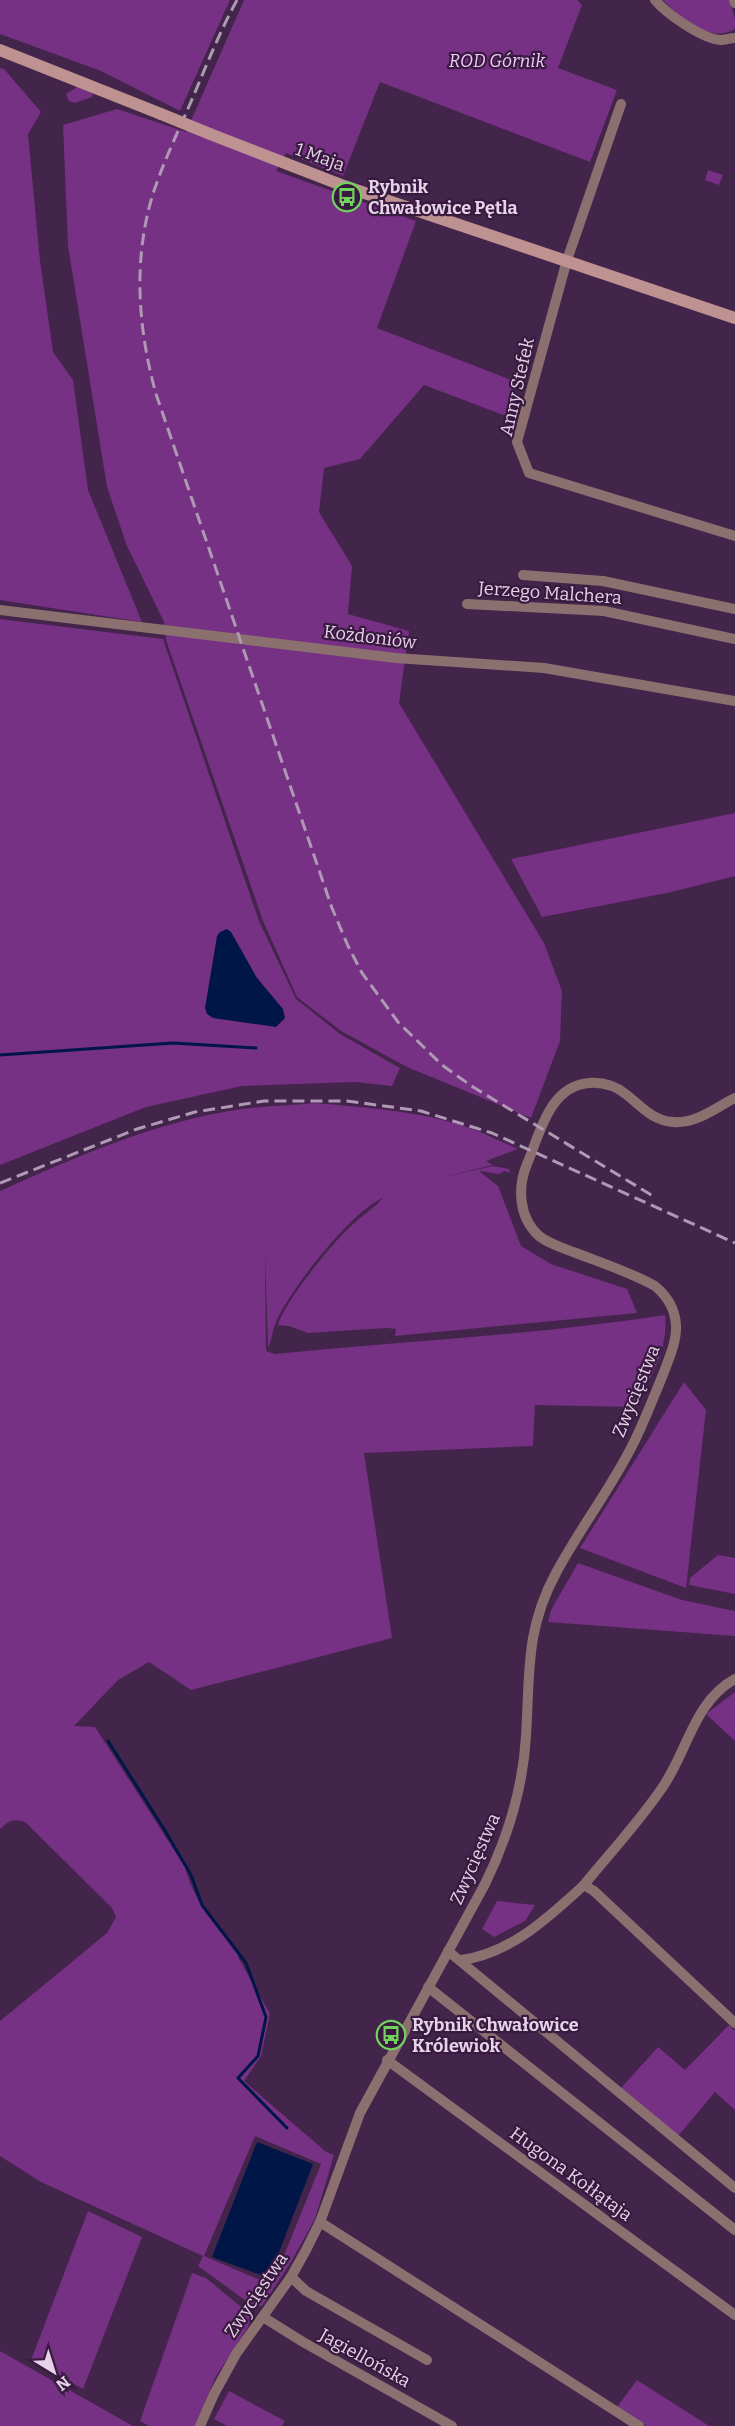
<svg xmlns="http://www.w3.org/2000/svg" width="735" height="2426" viewBox="0 0 735 2426" font-family="Bitter,serif">
<style>
.green{fill:#763084;fill-rule:evenodd}
.water{fill:#001646}
.lines{fill:none;stroke-linecap:round;stroke-linejoin:round}
.stream{stroke:#001646;stroke-width:3}
.minor{stroke:#8b706f;stroke-width:10}
.secondary{stroke:#bd9291;stroke-width:12}
.rail{stroke:#b099b5;stroke-width:3;stroke-dasharray:12 6;stroke-linecap:butt}
.secondary-bridge{stroke:#bd9291;stroke-width:12}
.labels{text-anchor:middle;stroke-width:4.5;stroke-linejoin:round;paint-order:stroke}
.park-label{font-size:18px;font-style:italic;fill:#f1caf9;stroke:#381a3f}
.street-label{font-size:18px;fill:#e6d3ea;stroke:#381a3f}
.poi-label{font-size:18px;font-weight:bold;fill:#e6d3ea;stroke:#381a3f;text-anchor:start}
</style>
<rect width="100%" height="100%" fill="#43244a"/>
<g class="green">
<polygon points="0,0 230,0 180,111 101,71 0,34"/>
<polygon points="244,0 577,0 582,5 558,68 617,90 590,162 380,82 343,176 286,153 276,171 416,221 377,328 514,381 511,418 424,385 360,459 324,468 319,512 352,566 348,614 409,631 399,703 544,943 562,991 560,1041 531,1118 407,1067 341,1031 297,997 263,921 166,640 164,622 127,546 107,487 68,246 63,125 117,109 186,132"/>
<path d="M663,0H730L735,19V29C710,44 681,18 663,0Z"/>
<polygon points="0,68 4,69 41,112 28,134 40,261 53,352 73,380 88,490 142,622 0,600"/>
<polygon points="77,87 93,93 92,97 75,103 69,101 66,94"/>
<polygon points="708,170 723,175 719,185 705,180"/>
<polygon points="0,619 163,639 259,921 296,999 340,1034 400,1068 392,1086 355,1082 242,1086 146,1107 0,1165"/>
<polygon points="735,813 735,876 667,893 542,917 511,859"/>
<path d="M316,1103C369,1108 425,1111 475,1130C490,1136 504,1143 518,1149L486,1161L493,1165L439,1178L493,1166L509,1169L510,1173L504,1171L499,1174L479,1171L498,1186L521,1246L551,1264L627,1289L637,1313L395,1336L396,1329L387,1328L308,1333L289,1326L278,1325C284,1303 331,1244 349,1228C359,1218 374,1208 383,1198C352,1210 289,1291 276,1322C272,1331 272,1339 268,1348L265,1252L266,1351L275,1354C405,1341 536,1335 665,1315C669,1349 650,1378 635,1407L535,1405L533,1446L364,1453L392,1638L191,1690L149,1662L118,1680L74,1726L95,1727L185,1867C194,1902 215,1925 238,1953V1957L270,2014L261,2056L244,2081L325,2151L334,2155L315,2219L291,2262L262,2306H253L198,2266L203,2256L41,2182L0,2156V2021L107,1933L116,1917L112,1908L25,1822C13,1818 9,1821 0,1829V1191C78,1156 157,1121 242,1109C267,1106 291,1105 316,1103ZM255,2136L321,2164L272,2285L204,2256Z"/>
<polygon points="684,1382 706,1410 686,1588 580,1548"/>
<polygon points="718,1555 735,1558 735,1594 689,1585 690,1578"/>
<polygon points="578,1563 682,1600 735,1611 735,1636 548,1622 551,1610"/>
<polygon points="735,1692 735,1741 706,1714"/>
<polygon points="497,1901 535,1905 525,1921 494,1937 482,1929"/>
<polygon points="729,2025 735,2031 735,2110 715,2092 678,2136 620,2089 658,2047 685,2070"/>
<polygon points="88,2211 142,2237 83,2389 31,2360"/>
<polygon points="192,2273 206,2278 251,2315 248,2327 215,2378 195,2426 149,2426 140,2421"/>
<polygon points="0,2351 133,2426 0,2426"/>
<polygon points="637,2380 709,2426 646,2426 617,2407"/>
<polygon points="229,2391 285,2421 282,2426 227,2426 214,2419"/>
</g>
<g class="water">
<polygon points="227,929 231,932 257,978 283,1009 285,1018 276,1027 213,1018 207,1014 205,1008 217,936 220,932"/>
<polygon points="257,2142 313,2164 269,2278 212,2257"/>
</g>
<g class="lines">
<g class="stream">
<polyline points="0,1055 173,1043 256,1048"/>
<polyline points="108,1741 164,1829 191,1875 202,1905 246,1963 266,2017 258,2056 238,2078 287,2128"/>
</g>
<g class="minor">
<path d="M655,0C667,14 702,39 721,40C725,40 730,38 735,38"/>
<polyline points="734,0 735,3"/>
<polyline points="621,104 567,260 517,442 529,473 735,536"/>
<polyline points="523,575 603,581 735,609"/>
<polyline points="467,604 604,611 735,639"/>
<polyline points="0,610 396,658 544,668 735,701"/>
<path d="M584,1885C610,1853 639,1822 662,1788C687,1753 694,1701 735,1679"/>
<polyline points="448,1951 735,2188"/>
<path d="M461,1960C510,1954 549,1917 584,1885L594,1891L735,2023"/>
<polyline points="428,1987 735,2230"/>
<polyline points="387,2060 735,2315"/>
<polyline points="320,2222 639,2426"/>
<polyline points="291,2277 306,2291 427,2360"/>
<polyline points="263,2317 303,2342 452,2426"/>
<path d="M200,2426L214,2394L236,2354L291,2277L306,2250L320,2222L360,2113L485,1884C508,1837 523,1788 526,1736C530,1674 525,1630 556,1573C579,1530 609,1491 631,1448C643,1425 652,1401 662,1377C668,1361 677,1342 676,1325C675,1309 667,1296 655,1286C630,1272 602,1263 576,1253C563,1248 549,1244 539,1236C519,1218 517,1188 527,1164C540,1134 549,1086 589,1083C603,1082 616,1086 627,1095C642,1107 652,1120 673,1122C696,1124 715,1108 735,1098"/>
</g>
<g class="secondary">
<polyline points="0,50 161,114"/>
<polyline points="210,134 344,186 735,318"/>
</g>
<g class="rail">
<path d="M237,0C219,33 205,69 190,104C177,134 162,165 152,197C133,262 138,329 156,394L332,908L348,946L362,973L398,1022L442,1065L473,1087L653,1196"/>
<polyline points="0,1183 137,1129 195,1112 264,1101 347,1101 421,1111 492,1133 735,1243"/>
</g>
<polyline class="secondary-bridge" points="161,114 210,134"/>
</g>
<defs>
<g id="bus-ring" transform="scale(1.5)"><circle r="9.5" fill="#381a3f" stroke="#71d25e" stroke-width="1.5"/><path d="M-5-6H5V4H4V6H2V4H-2V6H-4V4H-5ZM-3.5-4V0h7V-4ZM-3.5 1.2v1.5H-2V1.2ZM2 1.2v1.5H3.5V1.2Z" fill="#71d25e"/></g>
</defs>
<g fill-rule="evenodd">
<use href="#bus-ring" x="347" y="197"/>
<use href="#bus-ring" x="391" y="2035"/>
</g>
<g class="labels">
<g class="park-label">
<text x="497" y="67">ROD Górnik</text>
</g>
<g class="street-label">
<text transform="translate(320 157) rotate(20)" y="6">1 Maja</text>
<text transform="translate(517 387) rotate(-77)" y="6">Anny Stefek</text>
<text transform="translate(550 593) rotate(4)" y="6">Jerzego Malchera</text>
<text transform="translate(370 637) rotate(7)" y="6">Kożdoniów</text>
<text transform="translate(636 1391) rotate(-68)" y="6">Zwycięstwa</text>
<text transform="translate(475 1859) rotate(-66)" y="6">Zwycięstwa</text>
<text transform="translate(571 2174) rotate(36)" y="6">Hugona Kołłątaja</text>
<text transform="translate(256 2295) rotate(-56)" y="6">Zwycięstwa</text>
<text transform="translate(365 2358) rotate(29)" y="6">Jagiellońska</text>
</g>
<g class="poi-label">
<text x="368" y="193">Rybnik<tspan x="368" dy="21">Chwałowice Pętla</tspan></text>
<text x="412" y="2031">Rybnik Chwałowice<tspan x="412" dy="21">Królewiok</tspan></text>
</g>
</g>
<g transform="translate(54 2372) rotate(142)" stroke="#381a3f" stroke-width="4.5" paint-order="stroke">
<path d="M0-4.5L10 22L0 15L-10 22Z" fill="#e6d3ea"/>
<text y="-9" font-size="16" font-weight="bold" text-anchor="middle" fill="#e6d3ea">N</text>
</g>
</svg>
